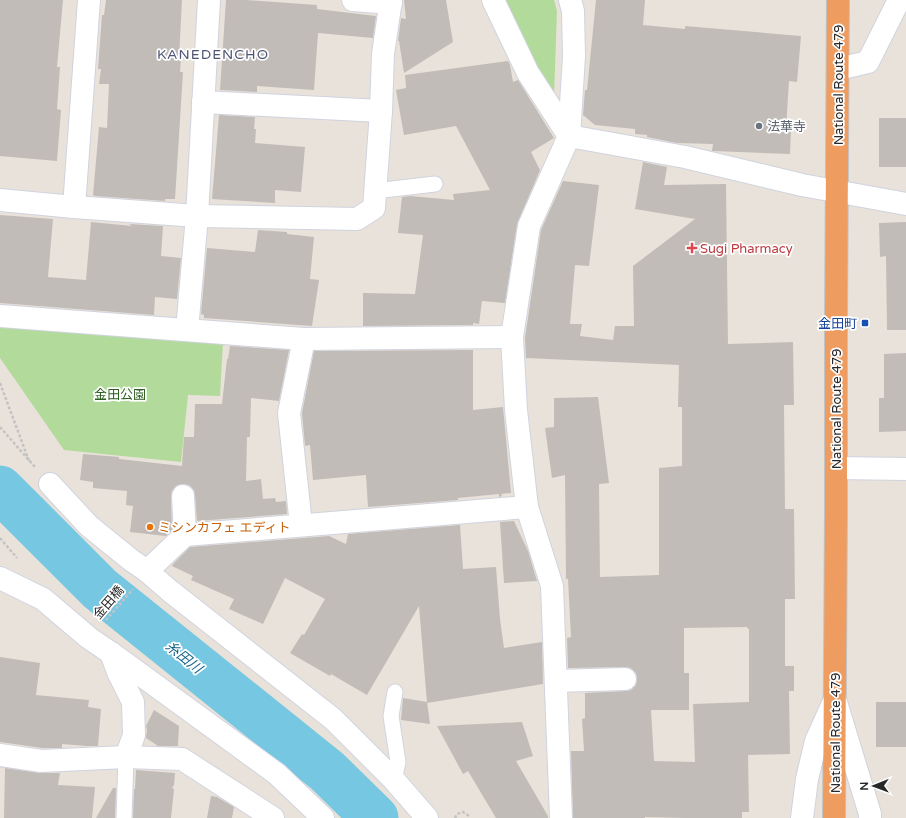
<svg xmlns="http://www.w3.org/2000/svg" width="906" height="818" viewBox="0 0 906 818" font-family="'Varela Round','Noto Sans JP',sans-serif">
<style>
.green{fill:#b2db9b}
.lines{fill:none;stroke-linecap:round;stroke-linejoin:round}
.river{stroke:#76c7e2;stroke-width:47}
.building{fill:#c1bcb7;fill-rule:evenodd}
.lane-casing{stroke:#d0d3df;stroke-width:17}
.street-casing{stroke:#d0d3df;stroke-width:24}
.secondary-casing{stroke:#d0d3df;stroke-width:24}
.highway-casing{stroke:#c3c3c3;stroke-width:24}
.path{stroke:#c3c3c3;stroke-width:2.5;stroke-dasharray:3 2;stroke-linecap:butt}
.lane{stroke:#fff;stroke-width:15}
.street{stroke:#fff;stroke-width:22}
.secondary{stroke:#fff;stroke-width:22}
.highway{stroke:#ee9c60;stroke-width:22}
.worship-dot{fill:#6b7280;stroke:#fff;stroke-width:1.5}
.health-dot{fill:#e0444e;stroke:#fff;stroke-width:1.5}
.transit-dot{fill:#1a4fb4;stroke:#fff;stroke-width:1.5}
.food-dot{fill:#e8710a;stroke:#fff;stroke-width:1.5}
.labels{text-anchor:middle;stroke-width:3.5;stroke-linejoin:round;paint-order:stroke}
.street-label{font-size:13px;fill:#282828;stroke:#fff}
.worship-label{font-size:13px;fill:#5b616d;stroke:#fff;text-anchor:start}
.health-label{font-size:13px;fill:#be3a42;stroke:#fff;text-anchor:start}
.transit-label{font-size:13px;fill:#164399;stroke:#fff;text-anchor:end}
.park-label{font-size:13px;fill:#2d5d20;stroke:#fff}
.food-label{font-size:13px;fill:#c56008;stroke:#fff;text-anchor:start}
.neighbourhood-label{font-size:14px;letter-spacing:1px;fill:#4d5474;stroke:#fff}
.water-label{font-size:14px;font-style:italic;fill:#19658a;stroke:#fff}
</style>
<rect width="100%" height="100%" fill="#e9e2da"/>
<g class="green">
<polygon points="504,0 554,0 557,11 554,97 528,60"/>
<polygon points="0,323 223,342 220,396 188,395 181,462 64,450 0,358"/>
</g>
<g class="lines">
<polyline class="river" points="0,489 100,589 327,771 375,818"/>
</g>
<g class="building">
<polygon points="0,0 63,0 57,67 60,67 57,109 61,110 57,161 0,156"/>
<polygon points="106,0 182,0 179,58 181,58 180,72 183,72 175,199 165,199 165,201 95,196 93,195 99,127 107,128 109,84 99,84 101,69 98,69 102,15 104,15"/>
<polygon points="226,0 246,0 317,5 317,9 376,16 373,38 318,33 314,90 257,86 257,92 222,90 220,90"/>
<polygon points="404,0 446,0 453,42 404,73 399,41 398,41 401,18 406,19"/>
<polygon points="596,0 645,0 643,25 685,29 685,26 801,36 797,82 789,81 786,128 791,129 790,154 714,151 712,151 713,144 677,143 647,137 647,135 635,134 635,129 595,125 583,115 585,90 587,90"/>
<polygon points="508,61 510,65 513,82 518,80 554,138 531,152 540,170 517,224 505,303 482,301 479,324 473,323 473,325 363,326 363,293 415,294 423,235 398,233 402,197 410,196 454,200 453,194 490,190 456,126 404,135 396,90 406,88 405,75"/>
<polygon points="219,115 255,117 254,129 256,129 255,143 305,147 301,192 275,190 275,203 212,199"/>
<rect x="879" y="118" width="27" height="49"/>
<path d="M643,162L667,167L664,185L726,184L728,344L793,342L794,405H784L785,509H794L795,599H785V666H794V691H789L790,754L748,755L749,812H742V818H687L645,817V818H573L571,751H584L582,719L585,718V693L626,691L631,690L636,685L637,678L636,673L631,668L625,667L568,668L567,638L571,637L568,579H566L565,475L552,478L545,428L554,427V398L598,397L609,483L599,484L600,577L659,575V468L682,466V407H678L679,365L526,358L525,338L541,230L563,181L599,185L589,266L575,265L570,324H582L580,336L613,340L615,326H634L633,266L695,219L635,209ZM747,627L748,629H749V702L693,704L695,762L654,761L651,710H689V673H684V628Z"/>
<polygon points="0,215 53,219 48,277 86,280 91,222 132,226 129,224 163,226 161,256 181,258 177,299 155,297 154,315 0,303"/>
<polygon points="906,222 906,330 887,330 886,256 880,257 879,223"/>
<polygon points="258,230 287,232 287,234 314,237 310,279 319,280 312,326 204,318 204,315 201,314 207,248 255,252"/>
<polygon points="230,346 289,350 279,401 251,398 250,437 247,437 246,481 261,479 263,499 275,498 276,502 286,501 287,514 197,521 195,495 194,490 189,485 182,484 176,486 172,491 171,497 172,530 166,536 130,532 133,506 126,505 127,491 93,488 93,482 80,480 83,454 119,457 119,459 182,466 184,437 194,437 195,404 222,404 227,359 228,359"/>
<polygon points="473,350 473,410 503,407 511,493 501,494 502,496 499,497 499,494 458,498 458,500 368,507 366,475 313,480 310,445 305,446 302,413 314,351"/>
<polygon points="906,353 906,431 879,432 879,398 884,398 884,354"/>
<polygon points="514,521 528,551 537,581 504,583 500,522"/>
<polygon points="460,525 463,569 496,567 500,619 504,648 542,642 543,684 427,703 419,606 367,695 331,674 330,676 290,653 302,634 304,635 325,599 285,578 263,624 229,609 234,599 191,580 193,576 172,566 173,564 190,547 329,536 346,544 348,534"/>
<polygon points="0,657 40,663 36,695 89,700 88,707 101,709 98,746 87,746 62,744 62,748 42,748 0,742"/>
<polygon points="403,698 427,702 430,724 401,720"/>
<rect x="876" y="702" width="30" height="45"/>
<polygon points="154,710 179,726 178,746 158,746 146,738 147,730 146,726"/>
<polygon points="522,722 533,756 516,761 548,816 548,818 496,818 468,771 463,774 437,726"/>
<polygon points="5,768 39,773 60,773 58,785 95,787 92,818 4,818"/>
<polygon points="136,770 175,773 174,785 172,788 174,789 171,818 133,818 134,789 135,789"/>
<polygon points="113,788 116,788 115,818 96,818"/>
<polygon points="211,796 217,797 234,807 232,818 207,818"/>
</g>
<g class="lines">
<g class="lane-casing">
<g id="lane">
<polyline points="375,191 435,184"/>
<polyline points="394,780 398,762 391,716 395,692"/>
<polyline points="124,818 126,757"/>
</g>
</g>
<g class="street-casing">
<g id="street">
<polyline points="353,0 391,3"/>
<polyline points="493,0 528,73 569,136 685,157 802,185 906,204"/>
<polyline points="838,69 868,62 899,0"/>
<polyline points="203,102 381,111"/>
<polyline points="0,200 74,207 197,216 357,219 374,208 381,111 383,54 391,0"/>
<polyline points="74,207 89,0"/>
<polyline points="0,316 304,339 512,337"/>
<polyline points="187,330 197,216 209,0"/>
<polyline points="50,484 89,526 131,560 147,571 170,591 333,719 394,780 427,818"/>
<polyline points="183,496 185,535"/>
<polyline points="301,525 289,413 304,339"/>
<polyline points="147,571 185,535 527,507"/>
<polyline points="0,578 43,599 89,638 111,653 277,774 323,818"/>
<polyline points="111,653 118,672 133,702 134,735 126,757"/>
<polyline points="556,681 625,679"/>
<polyline points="0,755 41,761 126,757 182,759 273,818"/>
<polyline points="561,818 552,586 527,507 516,410 512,337 529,226 569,136 574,56 573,11 570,0"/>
<polyline points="802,818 807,779 816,741 835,699 870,814 870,818"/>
</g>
</g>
<g class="secondary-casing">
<polyline id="secondary" points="836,468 906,469"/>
</g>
<g class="highway-casing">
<polyline id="highway" points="834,818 836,510 836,322 838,0"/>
</g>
<g class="path">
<polyline points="0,383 29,461"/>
<polyline points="0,427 35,467"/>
<polyline points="0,538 17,558"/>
<polyline points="106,620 133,589"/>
<polyline points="455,818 457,814 463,812 469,816 469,818"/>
</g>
<use href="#lane" class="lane"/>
<use href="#street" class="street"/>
<use href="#secondary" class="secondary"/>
<use href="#highway" class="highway"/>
</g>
<circle class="worship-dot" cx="759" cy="126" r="4"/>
<path class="health-dot" d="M690 242h4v4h4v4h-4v4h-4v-4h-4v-4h4z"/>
<rect class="transit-dot" x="861" y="319" width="8" height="8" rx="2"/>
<circle class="food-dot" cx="150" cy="527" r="4"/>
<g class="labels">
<g class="street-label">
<text transform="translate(838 85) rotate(-90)" y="5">National Route 479</text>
<text transform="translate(836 409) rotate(-90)" y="5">National Route 479</text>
<text transform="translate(108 602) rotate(-49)" y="5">金田橋</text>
<text transform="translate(835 733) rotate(-90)" y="5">National Route 479</text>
</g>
<g class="worship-label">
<text x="767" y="131">法華寺</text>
</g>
<g class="health-label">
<text x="700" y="253">Sugi Pharmacy</text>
</g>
<g class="transit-label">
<text x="857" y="328">金田町</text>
</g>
<g class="park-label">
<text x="120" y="399">金田公園</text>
</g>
<g class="food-label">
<text x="158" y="532">ミシンカフェ エディト</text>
</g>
<g class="neighbourhood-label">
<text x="213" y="59">KANEDENCHO</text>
</g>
<g class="water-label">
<text transform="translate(184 657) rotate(39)" y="5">糸田川</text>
</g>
</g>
<g transform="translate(874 786) rotate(269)" stroke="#ffffff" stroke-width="3" paint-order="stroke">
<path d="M0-3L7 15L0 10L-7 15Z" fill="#282828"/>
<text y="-6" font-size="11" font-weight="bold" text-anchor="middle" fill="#282828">N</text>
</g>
</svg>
